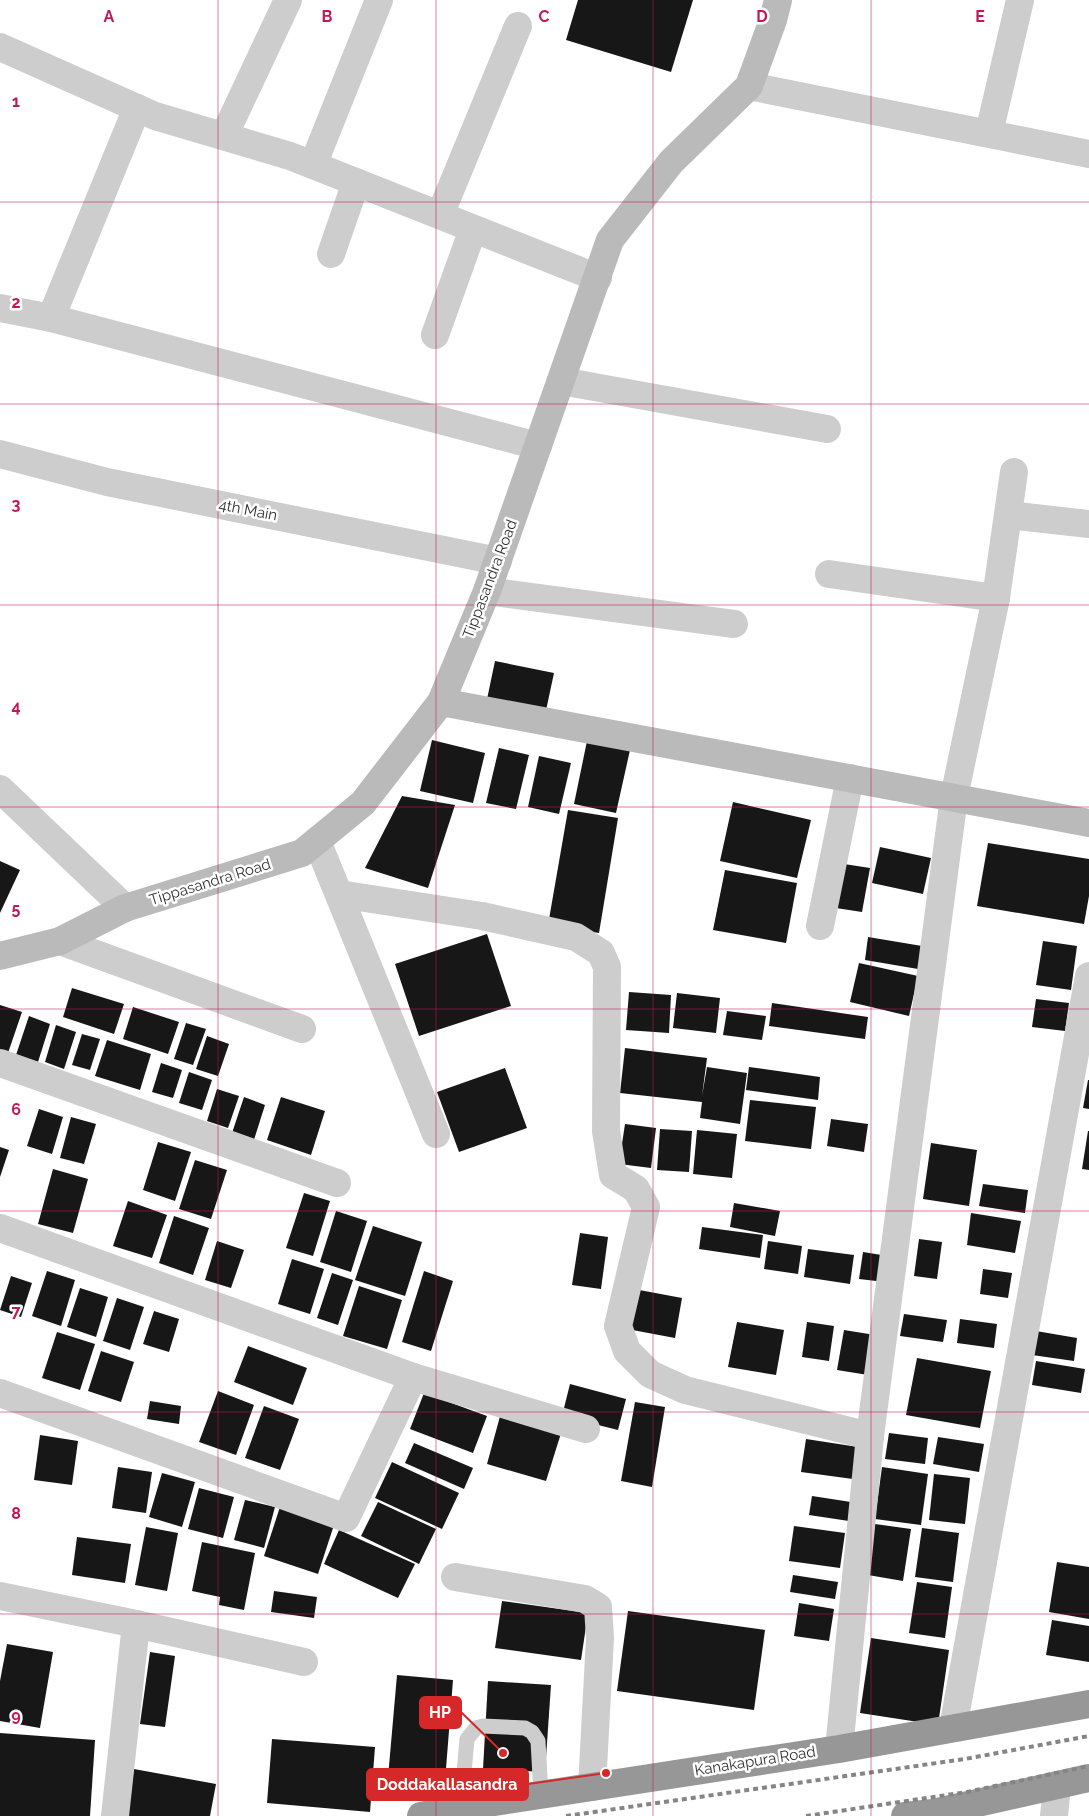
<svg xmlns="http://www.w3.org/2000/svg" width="1089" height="1816" viewBox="0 0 1089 1816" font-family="Raleway,sans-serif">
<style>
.building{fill:#171717}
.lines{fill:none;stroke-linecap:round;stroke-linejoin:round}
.lane{stroke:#cdcdcd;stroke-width:15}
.street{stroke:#cdcdcd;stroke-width:28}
.secondary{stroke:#bababa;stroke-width:28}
.highway{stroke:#979797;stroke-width:28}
.rail{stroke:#858585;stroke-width:4;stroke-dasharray:5 4;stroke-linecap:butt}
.grid{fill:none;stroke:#c2185b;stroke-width:1;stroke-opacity:0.55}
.labels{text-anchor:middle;stroke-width:5;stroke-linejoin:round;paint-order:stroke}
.street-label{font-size:15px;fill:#303030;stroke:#fff}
.grid-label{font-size:16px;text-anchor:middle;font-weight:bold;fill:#c2185b;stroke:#fff;stroke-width:5;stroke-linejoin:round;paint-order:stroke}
.leader{fill:none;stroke:#d62828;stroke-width:2}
.callout-dot{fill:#d62828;stroke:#fff;stroke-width:2}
.callout{fill:#d62828;stroke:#d62828;stroke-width:2}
.callout-label{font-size:16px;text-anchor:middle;font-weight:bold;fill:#fff}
</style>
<rect width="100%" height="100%" fill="#fff"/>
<g class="building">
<polygon points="578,0 693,0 671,72 566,40"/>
<polygon points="495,661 554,673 545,715 486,704"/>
<polygon points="432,740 485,753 473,803 420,791"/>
<polygon points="587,741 630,750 616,813 574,804"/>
<polygon points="499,748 529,755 516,809 486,803"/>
<polygon points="539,756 571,763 559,814 528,807"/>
<polygon points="402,796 455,805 428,888 365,868"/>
<polygon points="733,802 811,820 797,878 720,861"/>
<polygon points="568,810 618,818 599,933 548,925"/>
<polygon points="988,843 1089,859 1089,896 1084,924 977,906"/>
<polygon points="880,847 931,858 923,894 872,883"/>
<polygon points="0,861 20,870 0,913"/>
<polygon points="844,864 870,868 862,912 836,908"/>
<polygon points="725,870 797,883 786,943 713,930"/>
<polygon points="487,934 511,1006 419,1036 395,964"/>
<polygon points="868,937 922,946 918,969 865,960"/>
<polygon points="1043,941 1077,946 1071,990 1036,985"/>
<polygon points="859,963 918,976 909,1016 850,1002"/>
<polygon points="72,988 124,1004 114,1034 63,1017"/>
<polygon points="629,992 671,995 669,1033 626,1030"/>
<polygon points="677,993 720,998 716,1033 673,1028"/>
<polygon points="1036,999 1069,1003 1065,1031 1032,1027"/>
<polygon points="772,1003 868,1017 865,1039 769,1026"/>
<polygon points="0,1005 22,1012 8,1053 0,1051"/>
<polygon points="133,1007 179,1022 168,1054 123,1039"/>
<polygon points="727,1011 766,1016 762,1040 723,1035"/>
<polygon points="29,1016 50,1024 38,1062 16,1055"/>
<polygon points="186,1023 206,1029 193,1065 174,1059"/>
<polygon points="56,1025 76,1032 64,1069 45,1062"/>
<polygon points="82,1034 100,1039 90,1070 72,1065"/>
<polygon points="207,1036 229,1044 218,1076 196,1069"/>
<polygon points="107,1040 151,1054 140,1090 95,1076"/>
<polygon points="625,1048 707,1058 702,1096 707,1067 747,1073 740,1124 700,1118 702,1102 620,1093"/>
<polygon points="161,1063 182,1070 173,1098 152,1092"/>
<polygon points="749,1067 820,1077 818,1100 746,1090"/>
<polygon points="505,1068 527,1128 459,1152 437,1092"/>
<polygon points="189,1072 212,1080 202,1110 179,1103"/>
<polygon points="1088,1080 1089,1080 1089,1109 1083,1108"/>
<polygon points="217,1089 239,1096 228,1128 207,1121"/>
<polygon points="244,1097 265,1105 253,1143 231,1136"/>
<polygon points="281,1097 325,1111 311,1155 267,1140"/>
<polygon points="750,1100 816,1107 811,1149 745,1141"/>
<polygon points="39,1109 63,1117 52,1154 27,1146"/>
<polygon points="71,1117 96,1124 84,1164 60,1158"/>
<polygon points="831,1119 868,1124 864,1152 827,1146"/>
<polygon points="625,1124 656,1128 651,1168 619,1164"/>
<polygon points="660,1129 692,1131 689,1172 657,1170"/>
<polygon points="697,1130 737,1134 732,1178 693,1174"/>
<polygon points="1088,1131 1089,1131 1089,1170 1082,1169"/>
<polygon points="158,1142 191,1152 175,1201 143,1190"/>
<polygon points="931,1143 977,1150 969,1206 923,1199"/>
<polygon points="0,1147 9,1150 0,1177"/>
<polygon points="195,1160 227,1170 211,1219 179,1209"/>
<polygon points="53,1169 88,1179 73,1233 38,1224"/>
<polygon points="983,1184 1028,1190 1025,1213 979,1206"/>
<polygon points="304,1193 330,1201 313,1256 286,1248"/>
<polygon points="128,1201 167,1215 152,1258 113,1246"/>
<polygon points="734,1203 780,1211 775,1236 730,1227"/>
<polygon points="336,1211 367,1221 351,1272 320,1262"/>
<polygon points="971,1213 1021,1221 1015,1253 967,1245"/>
<polygon points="174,1216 209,1228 193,1275 159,1263"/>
<polygon points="373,1226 422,1242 405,1296 355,1280"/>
<polygon points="702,1227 763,1235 760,1258 699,1249"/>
<polygon points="580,1233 608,1237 601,1289 572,1285"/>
<polygon points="919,1239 942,1242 937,1279 914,1276"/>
<polygon points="217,1241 244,1250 231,1288 205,1280"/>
<polygon points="768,1241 802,1246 798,1274 764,1269"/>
<polygon points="808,1249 854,1255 850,1284 804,1277"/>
<polygon points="863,1252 888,1256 885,1282 859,1279"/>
<polygon points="292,1259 324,1269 310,1314 278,1304"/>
<polygon points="983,1269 1012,1273 1008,1298 980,1294"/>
<polygon points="47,1271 75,1280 61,1326 32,1316"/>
<polygon points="424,1271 453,1281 431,1351 402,1342"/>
<polygon points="332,1273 353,1280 338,1325 317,1318"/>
<polygon points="11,1276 32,1283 21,1317 0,1310"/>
<polygon points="359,1286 402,1300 387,1349 343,1336"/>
<polygon points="80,1288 108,1297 96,1337 67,1327"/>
<polygon points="634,1289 682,1298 675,1338 627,1329"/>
<polygon points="117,1298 144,1307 130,1350 103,1341"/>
<polygon points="154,1311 179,1319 169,1352 143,1344"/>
<polygon points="904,1314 947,1320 943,1342 900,1336"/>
<polygon points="960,1319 997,1324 994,1348 957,1343"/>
<polygon points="737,1322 784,1330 776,1375 728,1367"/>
<polygon points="807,1322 834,1326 829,1361 802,1357"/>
<polygon points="844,1330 875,1335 868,1375 837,1370"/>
<polygon points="1036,1331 1077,1338 1074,1361 1032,1355"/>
<polygon points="57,1332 95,1344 80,1390 42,1378"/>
<polygon points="248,1346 307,1368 293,1405 234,1382"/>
<polygon points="101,1351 134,1362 121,1402 88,1391"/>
<polygon points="917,1358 991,1371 980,1428 906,1415"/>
<polygon points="1036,1361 1085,1369 1081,1393 1032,1385"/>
<polygon points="570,1384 626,1399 618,1430 562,1416"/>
<polygon points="218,1391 254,1405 236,1455 199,1442"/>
<polygon points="424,1393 487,1416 473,1453 410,1429"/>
<polygon points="150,1401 181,1406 179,1424 147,1419"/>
<polygon points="635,1402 665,1407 652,1487 621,1481"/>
<polygon points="264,1406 299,1419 280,1470 245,1458"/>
<polygon points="502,1409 563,1427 546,1481 487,1464"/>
<polygon points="889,1433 928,1438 925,1464 885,1459"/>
<polygon points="40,1435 78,1441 72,1485 34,1480"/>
<polygon points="938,1437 984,1444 979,1472 933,1464"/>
<polygon points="806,1439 858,1447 853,1479 801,1472"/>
<polygon points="414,1443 473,1468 464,1489 405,1463"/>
<polygon points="392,1462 459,1493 442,1529 375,1498"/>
<polygon points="118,1467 152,1472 146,1513 112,1508"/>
<polygon points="882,1467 928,1474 921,1525 875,1519"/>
<polygon points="162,1473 195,1482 182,1527 149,1517"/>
<polygon points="934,1474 970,1478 965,1524 929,1520"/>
<polygon points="199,1488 234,1497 223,1538 188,1529"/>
<polygon points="812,1496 851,1502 849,1521 809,1515"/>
<polygon points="245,1500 275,1507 264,1548 234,1540"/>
<polygon points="378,1502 436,1529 419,1564 361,1536"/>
<polygon points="280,1507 334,1525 318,1574 264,1556"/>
<polygon points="875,1524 911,1529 903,1581 868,1575"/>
<polygon points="794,1526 845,1533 840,1568 789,1561"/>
<polygon points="146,1527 178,1533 167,1591 135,1585"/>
<polygon points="922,1528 959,1533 953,1582 915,1577"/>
<polygon points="339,1530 415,1564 398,1598 324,1564"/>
<polygon points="77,1537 131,1544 125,1583 72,1575"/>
<polygon points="202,1542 255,1553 244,1610 219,1605 220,1597 192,1591"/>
<polygon points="1057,1562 1089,1567 1089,1619 1049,1612"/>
<polygon points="793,1575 838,1582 835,1599 790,1592"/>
<polygon points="917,1582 952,1587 945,1638 909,1633"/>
<polygon points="274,1591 317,1597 314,1618 271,1612"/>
<polygon points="502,1601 588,1613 581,1660 495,1648"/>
<polygon points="799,1603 834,1609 829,1641 794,1636"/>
<polygon points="628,1611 765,1630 754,1710 617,1691"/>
<polygon points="1052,1620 1089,1626 1089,1662 1046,1655"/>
<polygon points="871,1638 949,1650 938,1725 860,1713"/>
<polygon points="7,1644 53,1652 40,1728 0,1721 0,1681"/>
<polygon points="150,1652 175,1656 165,1727 140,1724"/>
<polygon points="397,1675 453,1680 444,1794 387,1789"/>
<polygon points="488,1681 551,1685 545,1772 483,1769"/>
<polygon points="0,1733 95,1740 90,1816 0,1816"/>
<polygon points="272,1739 375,1747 370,1812 267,1803"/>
<polygon points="134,1769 216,1784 210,1816 126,1816"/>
</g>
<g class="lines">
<polyline class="lane" points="461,1807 467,1739 476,1728 483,1726 525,1728 532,1732 538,1741 541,1795"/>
<g class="street">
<polyline points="0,47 155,116 290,156 598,278"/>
<polyline points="749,86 1089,154"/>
<polyline points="137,108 51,318 538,446"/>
<polyline points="989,133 1020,0"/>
<polyline points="224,136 288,0"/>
<polyline points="313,165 379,0"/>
<polyline points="440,215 518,26"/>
<polyline points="331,254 356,182"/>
<polyline points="0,308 51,318"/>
<polyline points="435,335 473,229"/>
<polyline points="561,381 827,429"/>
<polyline points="0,454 107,482 498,561"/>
<polyline points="1008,515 1089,524"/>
<polyline points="829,574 996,598"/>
<polyline points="487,591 734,624"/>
<polyline points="0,789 125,908"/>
<polyline points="317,841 436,1134"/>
<polyline points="339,894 482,916 576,937 601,953 607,967 606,1131 613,1175 636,1189 646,1207 618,1326 627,1351 650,1374 685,1390 870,1436"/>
<polyline points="820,926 850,778"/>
<polyline points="60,941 302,1029"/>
<polyline points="0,1063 337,1183"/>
<polyline points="0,1228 413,1377 586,1429"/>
<polyline points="0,1393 346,1518 413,1377"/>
<polyline points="455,1577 585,1599 598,1607 600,1638 592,1787"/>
<polyline points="0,1596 136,1624 304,1662"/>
<polyline points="953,1728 1089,976"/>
<polyline points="839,1749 870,1436 954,797 996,598 1014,472"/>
<polyline points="115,1816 136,1624"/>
<polyline points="1054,1816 1057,1785"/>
</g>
<g class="secondary">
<polyline points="441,702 1089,823"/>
<polyline points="0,956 60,941 125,908 302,853 363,803 441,702 487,591 610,240 671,162 749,86 773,20 778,0"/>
</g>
<g class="highway">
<polyline points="421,1816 468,1806 839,1749 1089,1704"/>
<polyline points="905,1816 933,1813 1089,1778"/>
</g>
<g class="rail">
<polyline points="566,1816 965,1759 1089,1736"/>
<polyline points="806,1816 967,1792 1089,1766"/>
</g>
</g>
<path class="grid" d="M218,0V1816M436,0V1816M653,0V1816M871,0V1816M0,202H1089M0,404H1089M0,605H1089M0,807H1089M0,1009H1089M0,1211H1089M0,1412H1089M0,1614H1089"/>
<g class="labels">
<g class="street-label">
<text transform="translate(248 510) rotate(11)" y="5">4th Main</text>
<text transform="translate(490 579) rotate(-69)" y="5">Tippasandra Road</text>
<text transform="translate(210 882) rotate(-17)" y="5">Tippasandra Road</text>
<text transform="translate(755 1761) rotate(-9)" y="5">Kanakapura Road</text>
</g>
</g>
<g class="grid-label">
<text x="109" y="22">A</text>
<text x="327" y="22">B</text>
<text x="544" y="22">C</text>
<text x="762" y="22">D</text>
<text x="980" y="22">E</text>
<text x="16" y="107">1</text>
<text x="16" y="308">2</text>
<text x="16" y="510">3</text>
<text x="16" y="712">4</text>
<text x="16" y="914">5</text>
<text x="16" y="1115">6</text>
<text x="16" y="1317">7</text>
<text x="16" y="1519">8</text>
<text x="16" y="1721">9</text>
</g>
<path class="leader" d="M503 1753L461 1712M606 1773L528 1784"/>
<g class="callout-dot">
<circle cx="503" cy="1753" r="5"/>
<circle cx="606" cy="1773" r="5"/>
</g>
<g class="callout">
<rect x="420" y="1697" width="41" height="31" rx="5"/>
<rect x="367" y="1769" width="161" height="31" rx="5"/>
</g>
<g class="callout-label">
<text x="440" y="1718">HP</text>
<text x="447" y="1790">Doddakallasandra</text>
</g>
</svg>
